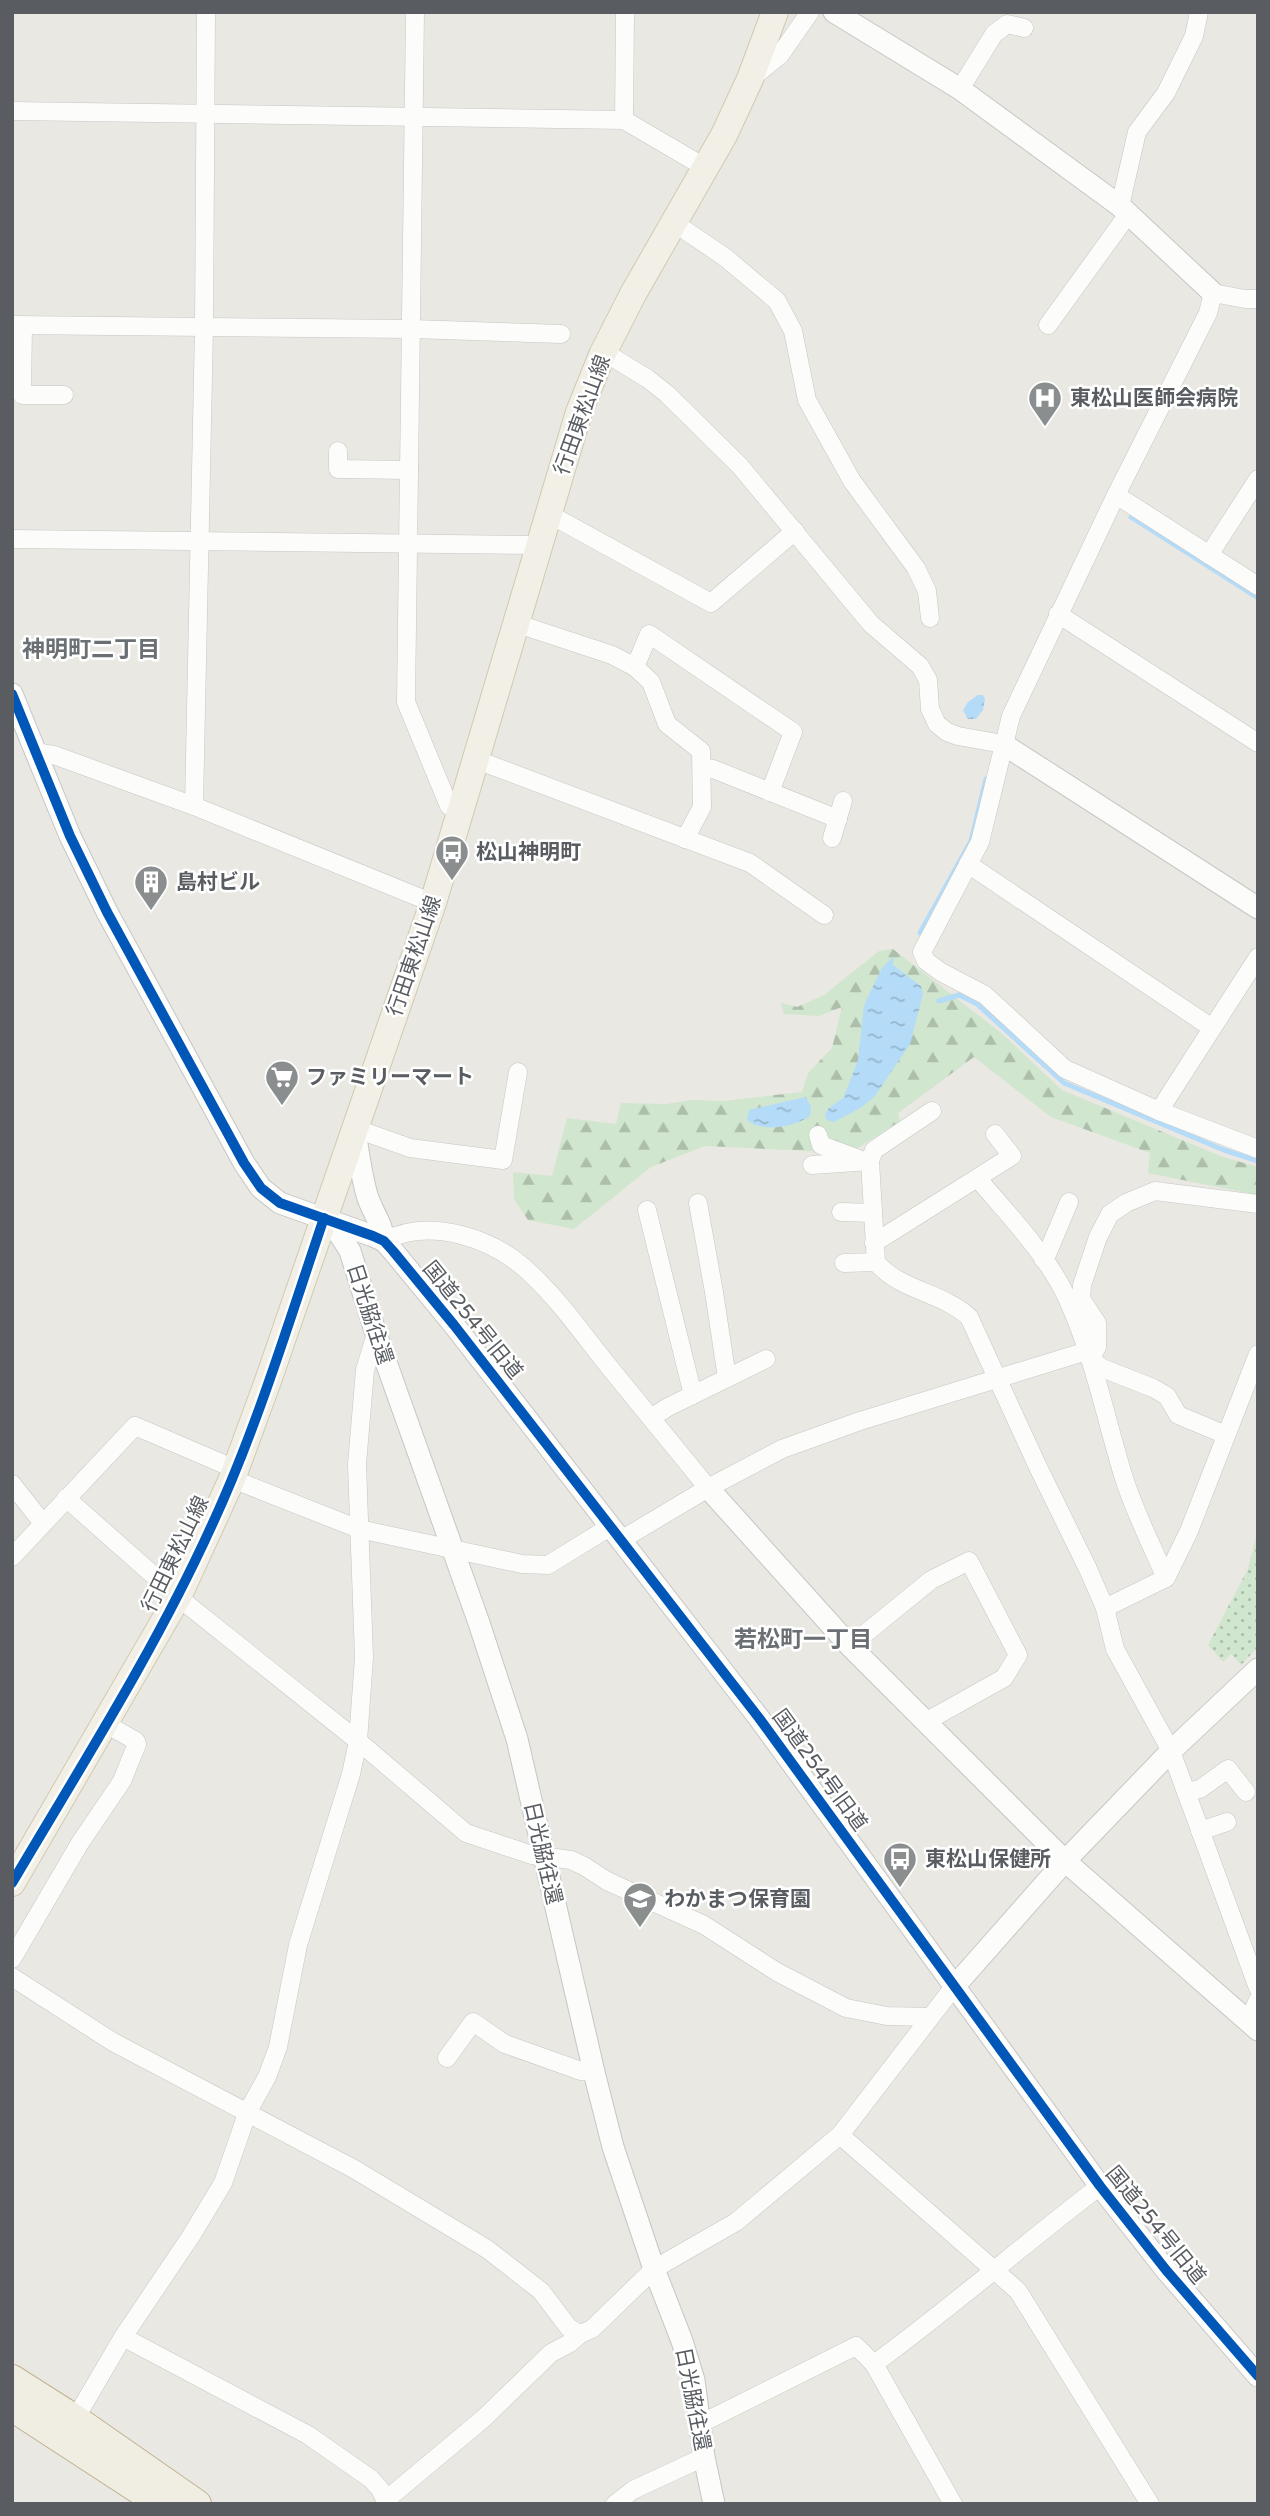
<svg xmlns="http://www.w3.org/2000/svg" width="1270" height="2516" viewBox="0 0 1270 2516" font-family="'Varela Round','Noto Sans JP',sans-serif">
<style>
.forest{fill:url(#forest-firs)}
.park{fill:url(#park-dots)}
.water{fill:url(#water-ripples)}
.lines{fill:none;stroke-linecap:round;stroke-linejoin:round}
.stream{stroke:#b4dbf7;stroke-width:5}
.minor-casing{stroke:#c6c6c5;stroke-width:19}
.tertiary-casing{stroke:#c6c6c5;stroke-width:23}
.primary-casing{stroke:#d1c9b1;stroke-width:28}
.trunk-casing{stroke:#c1b290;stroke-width:30}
.minor{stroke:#fcfcfb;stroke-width:18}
.tertiary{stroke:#fcfcfb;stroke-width:21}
.primary{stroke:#f2f0e6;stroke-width:26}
.trunk{stroke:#f0eee2;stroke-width:28}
.cycleway-casing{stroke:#fff;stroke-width:15}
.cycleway{stroke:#0057b8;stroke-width:10}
.labels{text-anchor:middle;stroke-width:5;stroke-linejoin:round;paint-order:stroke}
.poi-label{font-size:21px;font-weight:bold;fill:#595d62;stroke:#fff;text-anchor:start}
.street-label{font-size:21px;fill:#595d62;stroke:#fff}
.neighbourhood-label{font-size:23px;font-weight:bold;fill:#6a6f74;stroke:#fff}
</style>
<defs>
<pattern id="forest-firs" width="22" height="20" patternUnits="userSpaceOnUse" patternTransform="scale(1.75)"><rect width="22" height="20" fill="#d1e6ce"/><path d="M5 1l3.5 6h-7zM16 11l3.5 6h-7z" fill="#adbeab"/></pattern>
<pattern id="park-dots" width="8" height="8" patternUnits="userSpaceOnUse" patternTransform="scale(1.75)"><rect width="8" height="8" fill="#d1e6ce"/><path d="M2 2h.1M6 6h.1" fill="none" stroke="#adbeab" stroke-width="1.8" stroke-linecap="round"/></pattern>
<pattern id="water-ripples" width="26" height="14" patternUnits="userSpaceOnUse" patternTransform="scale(1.75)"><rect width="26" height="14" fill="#b4dbf7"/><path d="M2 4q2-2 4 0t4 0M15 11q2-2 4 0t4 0" fill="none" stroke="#95b5cb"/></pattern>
</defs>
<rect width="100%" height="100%" fill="#e9e8e3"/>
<polygon class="forest" points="893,949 1000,1032 1062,1090 1223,1157 1258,1167 1258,1195 1148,1173 1150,1153 1051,1117 974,1057 898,1113 900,1121 856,1149 810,1151 705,1146 651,1167 574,1229 528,1220 514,1199 513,1172 552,1176 567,1118 616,1124 621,1103 666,1104 692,1100 724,1101 802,1092 808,1073 832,1048 842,1007 819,1016 784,1014 781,1003 797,1007 824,995 879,951"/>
<polygon class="park" points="1258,1529 1258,1647 1241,1665 1231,1654 1223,1662 1208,1645 1248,1569"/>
<g class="water">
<polygon points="978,695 983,695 985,699 983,710 976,719 968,719 963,710 968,702"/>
<polygon points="894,956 893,965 921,986 923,994 910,1044 875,1096 862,1107 834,1122 827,1120 825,1114 829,1108 843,1098 846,1091 858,1060 864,1005 882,968"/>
<path d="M806,1097L811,1107L810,1116C794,1127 762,1133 747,1120L749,1110Z"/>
</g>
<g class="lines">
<g class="stream">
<polyline points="1131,517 1258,598"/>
<polyline points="920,933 971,841 986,779"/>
<polyline points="939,1001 959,995 977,1004 1064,1083 1224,1150 1258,1161"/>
</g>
<g class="minor-casing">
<g id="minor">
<polyline points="415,12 406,702 449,806 461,811"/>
<polyline points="753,77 780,55 810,12"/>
<polyline points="960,89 994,34 1007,24 1024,28"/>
<polyline points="12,111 624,120 706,168"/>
<polyline points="624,120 625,12"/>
<polyline points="1120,206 1137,132 1166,93 1194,36 1199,12"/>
<polyline points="673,222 726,258 777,301 793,331 807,400 852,481 916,568 927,591 930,618"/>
<polyline points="1258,299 1245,299 1213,293 1208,313 1116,495 1011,716 980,842 922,952 926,961 941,972 985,995 1065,1069 1159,1111 1258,1149"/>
<polyline points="12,325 412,329 561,334"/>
<polyline points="23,325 22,395 64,395"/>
<polyline points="1048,325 1129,213"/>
<polyline points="604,352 648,379 667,394 740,466 871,624 920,666 928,680 930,709 937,724 947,732 958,736 1003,744"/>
<polyline points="338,451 338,469 409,470"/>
<polyline points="1116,495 1258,586"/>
<polyline points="549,514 711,603 795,531"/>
<polyline points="12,539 540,545"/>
<polyline points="1209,555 1258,479"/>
<polyline points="1058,614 1258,743"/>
<polyline points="518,624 612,655 635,667 651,682 667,724 701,751 702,807 685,839"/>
<polyline points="635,667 649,634 793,732 770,792"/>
<polyline points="37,752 54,755 194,806 433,903"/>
<polyline points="477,760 750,863 824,915"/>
<polyline points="702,768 713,769 838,819"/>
<polyline points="194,806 204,328 206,12"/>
<polyline points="832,838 843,801"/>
<polyline points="968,864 1212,1028"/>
<path d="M932,1111L874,1150L870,1161L876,1262C900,1291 942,1292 969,1317L1038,1467L1088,1569L1105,1608L1115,1649L1171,1751L1258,1988"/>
<polyline points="1159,1111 1258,957"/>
<polyline points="354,1128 410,1148 503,1160 518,1072"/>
<polyline points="818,1135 821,1145 861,1160"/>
<polyline points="812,1165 870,1161"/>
<path d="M978,1179C1008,1214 1048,1256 1067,1298C1093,1354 1105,1416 1123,1475C1134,1511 1151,1544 1166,1578"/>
<polyline points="698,1203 714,1292 727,1378"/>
<polyline points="647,1210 693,1395"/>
<polyline points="841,1212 873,1213"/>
<path d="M384,1241C431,1217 494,1238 531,1274C560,1301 584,1336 610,1368C643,1408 675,1448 708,1488"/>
<polyline points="874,1243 1012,1156 995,1134"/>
<polyline points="1043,1259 1048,1252 1069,1202"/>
<polyline points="844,1263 876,1262"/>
<polyline points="651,1418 668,1407 766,1359"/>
<polyline points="1226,1435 1178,1415 1167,1396 1153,1388 1102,1368 1090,1359 1097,1347 1097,1323 1081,1299 1082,1285 1098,1237 1110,1214 1126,1203 1155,1191 1258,1204"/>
<polyline points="232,1479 359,1529 522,1564 548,1565 611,1526"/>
<polyline points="12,1484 42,1522"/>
<polyline points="66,1498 178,1597 358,1741 466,1833 532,1855 571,1860 584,1866 607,1881 704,1925 777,1972 846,2008 887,2016 930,2017"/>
<polyline points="621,1540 708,1488 782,1449 860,1421 1087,1351"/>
<polyline points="12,1557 135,1426 235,1469"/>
<polyline points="1105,1608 1166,1578 1189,1531 1258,1354"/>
<polyline points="850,1646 931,1580 969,1561 1018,1655 1004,1678 927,1721"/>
<polyline points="1186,1792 1200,1789 1228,1769 1246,1792"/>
<polyline points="1200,1831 1227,1822"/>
<polyline points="12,1959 80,1843 122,1781 137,1744 136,1741 106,1724"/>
<polyline points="12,1977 113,2042 354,2169 487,2249 541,2291 569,2328 580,2334 592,2329 654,2269 736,2222 840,2135 953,1988"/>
<polyline points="1248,2021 1258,2000"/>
<polyline points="447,2058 473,2022 505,2044 581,2071 594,2072"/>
<polyline points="840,2135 1018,2291 1150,2504"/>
<polyline points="123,2337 308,2435 371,2479 380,2489 387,2504"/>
<path d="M874,2364C952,2307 1024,2244 1100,2186"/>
<polyline points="75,2419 123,2337 191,2236 223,2183 248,2111 267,2077 278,2047 298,1945 351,1774 358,1741 364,1657 357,1464 365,1370 376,1334"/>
<polyline points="700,2424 856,2346 874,2364 953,2504"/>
<polyline points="386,2500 484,2418 551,2353 570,2343 580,2334"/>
<polyline points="615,2504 633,2490 704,2457"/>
</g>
</g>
<g class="tertiary-casing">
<g id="tertiary">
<polyline points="834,12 960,89 1120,206 1213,293"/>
<polyline points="12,694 70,836 107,912 244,1163 261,1188 280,1203 373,1236 384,1241 393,1251 454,1325 759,1718 1100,2186 1166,2270 1258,2376"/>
<polyline points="1003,744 1258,908"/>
<path d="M355,1130C358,1152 361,1174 367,1195C372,1212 383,1224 384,1241"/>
<polyline points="326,1220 340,1235 350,1251 376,1334 479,1623 517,1739 594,2072 613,2147 654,2269 682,2341 694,2380 704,2457 714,2504"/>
<polyline points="708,1488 850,1646 1065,1861 1258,2030"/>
<polyline points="953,1988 1065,1861 1171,1751 1258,1669"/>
</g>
</g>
<g class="primary-casing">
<polyline id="primary" points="12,1883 178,1597 232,1479 269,1378 433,903 579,412 602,355 633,294 724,135 750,79 775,12"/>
</g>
<g class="trunk-casing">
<g id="trunk">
<polyline points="12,2379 75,2419 197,2504"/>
<polyline points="12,2407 161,2504"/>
</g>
</g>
<use href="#minor" class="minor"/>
<use href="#tertiary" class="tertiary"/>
<use href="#primary" class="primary"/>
<use href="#trunk" class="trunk"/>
<g class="cycleway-casing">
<g id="cycleway">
<polyline points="12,694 70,836 107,912 244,1163 261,1188 280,1203 373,1236 384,1241 393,1251 454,1325 759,1718 1100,2186 1166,2270 1258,2376"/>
<path d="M12,1883C81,1766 155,1650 211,1527C257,1428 289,1321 324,1218"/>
</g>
</g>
<use href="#cycleway" class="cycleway"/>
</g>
<defs>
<g id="hospital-pin" transform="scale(1.75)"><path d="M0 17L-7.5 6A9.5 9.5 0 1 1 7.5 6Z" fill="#8b8e8f" stroke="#fff"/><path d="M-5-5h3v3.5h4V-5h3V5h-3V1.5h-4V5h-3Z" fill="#fff"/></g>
<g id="bus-pin" transform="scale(1.75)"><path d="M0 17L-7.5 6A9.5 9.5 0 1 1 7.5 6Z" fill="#8b8e8f" stroke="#fff"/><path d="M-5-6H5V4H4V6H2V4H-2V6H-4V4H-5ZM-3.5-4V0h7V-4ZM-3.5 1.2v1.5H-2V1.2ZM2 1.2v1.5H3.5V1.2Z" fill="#fff"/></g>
<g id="building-pin" transform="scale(1.75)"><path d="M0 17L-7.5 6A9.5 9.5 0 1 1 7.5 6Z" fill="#8b8e8f" stroke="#fff"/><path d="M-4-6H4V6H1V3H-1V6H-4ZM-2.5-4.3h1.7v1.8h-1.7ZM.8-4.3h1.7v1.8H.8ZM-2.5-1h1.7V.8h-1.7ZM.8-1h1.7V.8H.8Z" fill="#fff"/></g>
<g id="supermarket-pin" transform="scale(1.75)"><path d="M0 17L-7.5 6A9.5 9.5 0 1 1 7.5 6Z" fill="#8b8e8f" stroke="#fff"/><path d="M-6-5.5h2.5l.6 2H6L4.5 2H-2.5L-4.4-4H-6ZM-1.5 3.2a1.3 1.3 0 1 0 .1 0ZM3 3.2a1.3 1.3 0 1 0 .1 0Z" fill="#fff"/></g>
<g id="school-pin" transform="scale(1.75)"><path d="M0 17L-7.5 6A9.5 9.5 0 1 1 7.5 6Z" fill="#8b8e8f" stroke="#fff"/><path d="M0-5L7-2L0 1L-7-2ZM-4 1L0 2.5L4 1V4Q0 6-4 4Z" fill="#fff"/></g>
</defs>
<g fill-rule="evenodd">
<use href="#hospital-pin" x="1045" y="398"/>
<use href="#bus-pin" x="452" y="852"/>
<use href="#building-pin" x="151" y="882"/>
<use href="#supermarket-pin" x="282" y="1077"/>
<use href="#bus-pin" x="900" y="1859"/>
<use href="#school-pin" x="640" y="1899"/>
</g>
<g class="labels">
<g class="poi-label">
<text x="1070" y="405">東松山医師会病院</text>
<text x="476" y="859">松山神明町</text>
<text x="176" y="889">島村ビル</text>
<text x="306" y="1084">ファミリーマート</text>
<text x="925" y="1866">東松山保健所</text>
<text x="664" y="1906">わかまつ保育園</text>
</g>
<g class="street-label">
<text transform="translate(582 415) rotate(-70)" y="7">行田東松山線</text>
<text transform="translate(414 956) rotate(-71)" y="7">行田東松山線</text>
<text transform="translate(370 1314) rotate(72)" y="7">日光脇往還</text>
<text transform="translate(473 1320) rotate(51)" y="7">国道254号旧道</text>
<text transform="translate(175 1554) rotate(-64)" y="7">行田東松山線</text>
<text transform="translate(820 1770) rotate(54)" y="7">国道254号旧道</text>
<text transform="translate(543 1853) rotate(77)" y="7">日光脇往還</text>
<text transform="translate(1156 2225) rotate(51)" y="7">国道254号旧道</text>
<text transform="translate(693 2399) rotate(79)" y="7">日光脇往還</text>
</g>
<g class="neighbourhood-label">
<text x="91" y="657">神明町二丁目</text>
<text x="803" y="1647">若松町一丁目</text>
</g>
</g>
<rect width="1270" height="2516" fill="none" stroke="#595d62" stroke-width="28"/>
</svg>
